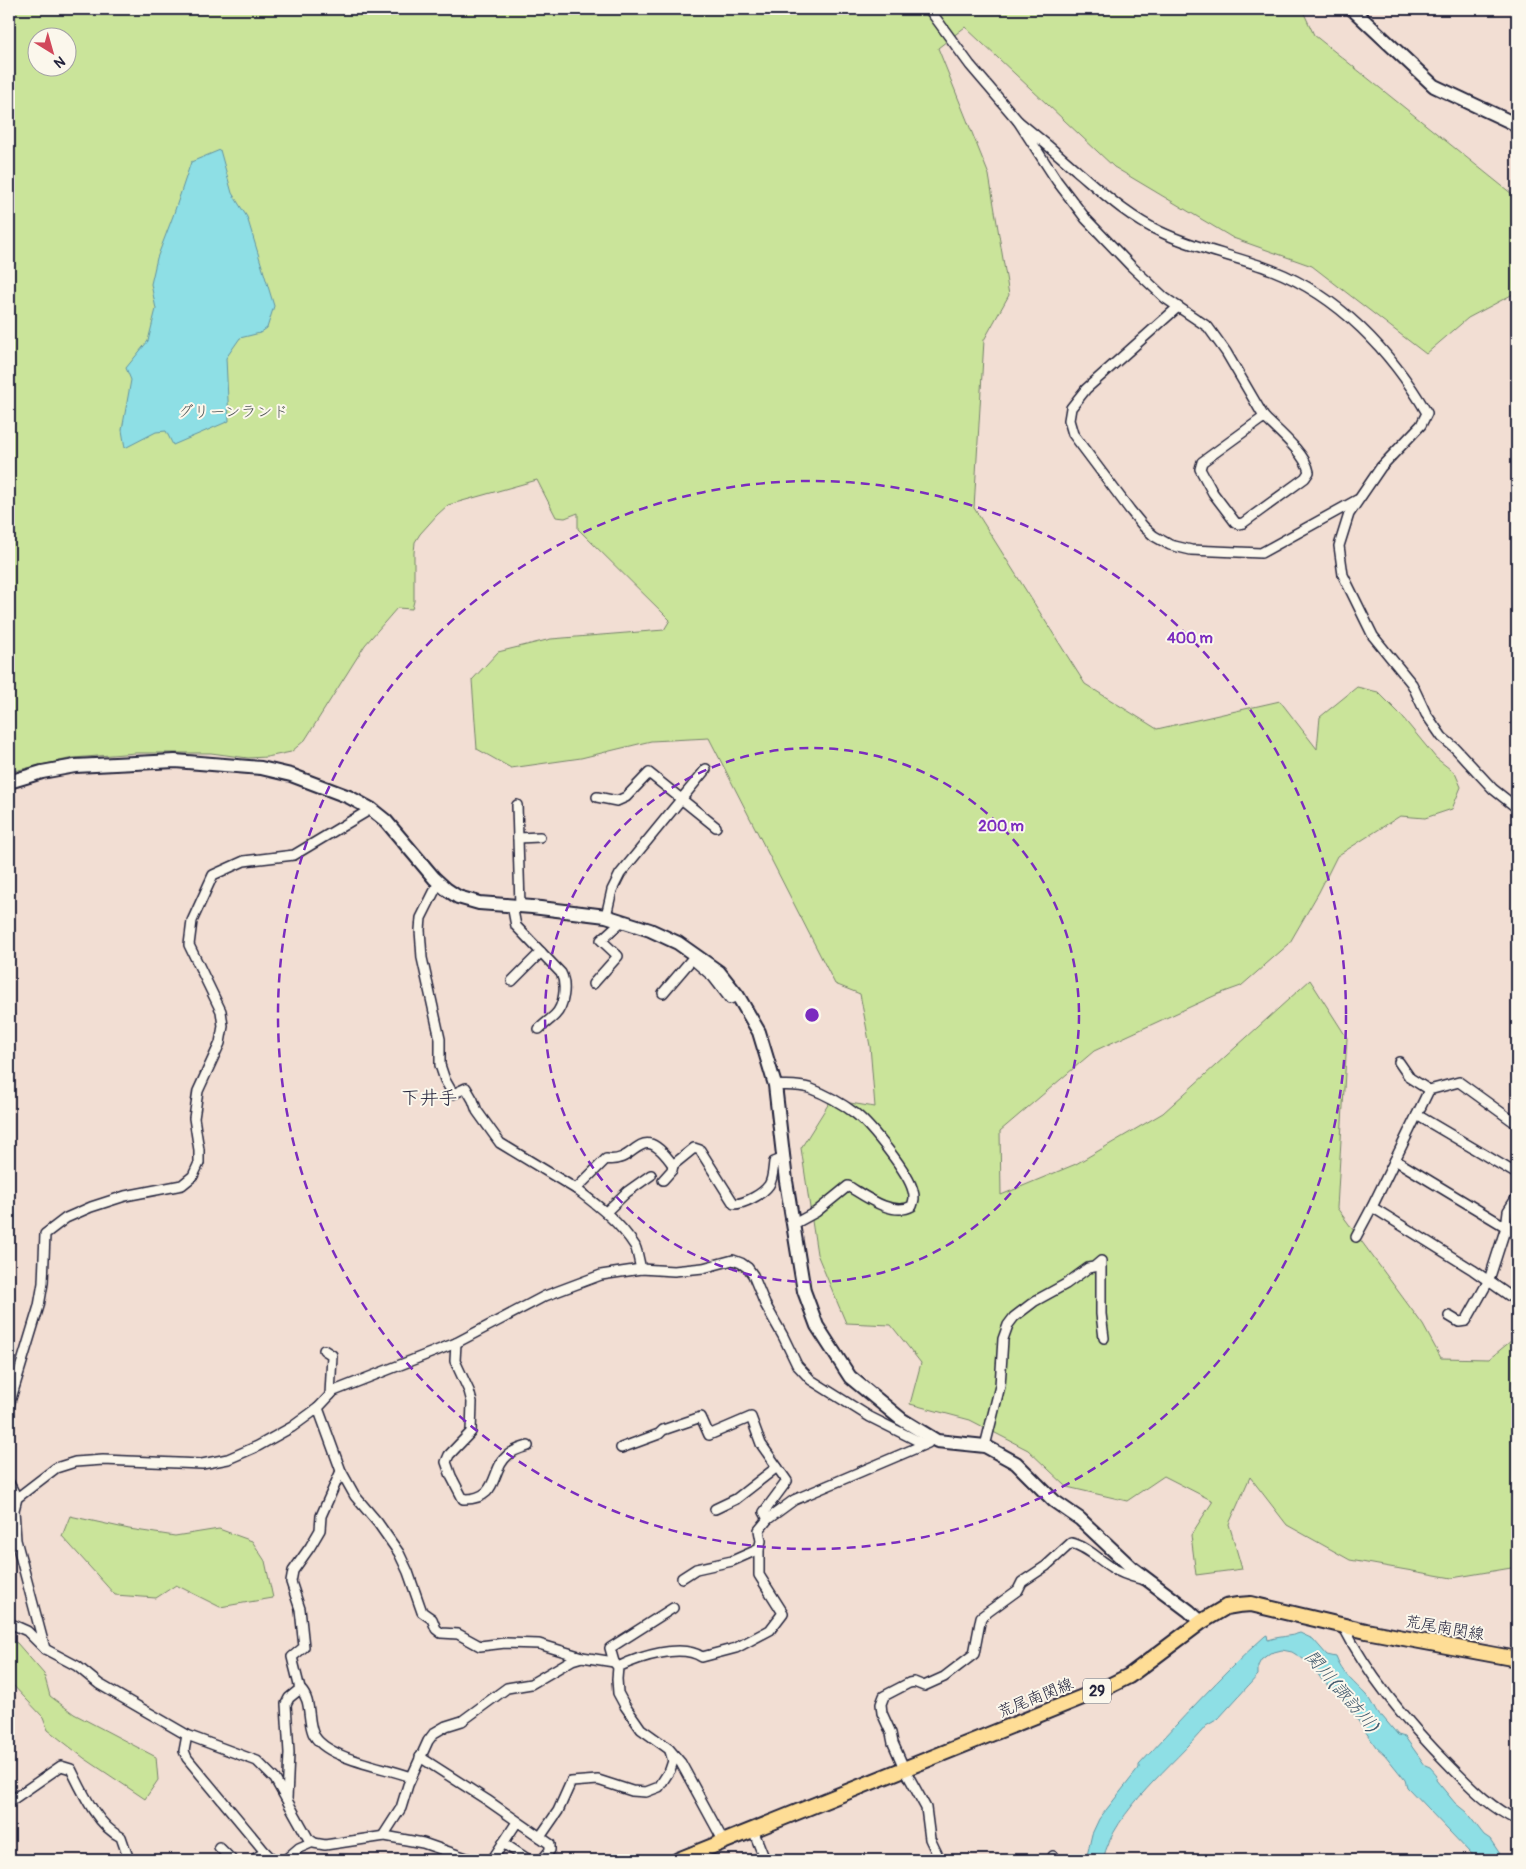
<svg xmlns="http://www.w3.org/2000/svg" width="1526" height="1869" viewBox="0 0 1526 1869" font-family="Pangolin,'Klee One',sans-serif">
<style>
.green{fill:#cae49a;stroke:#76836a;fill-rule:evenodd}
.water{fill:#8edfe5;stroke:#6393a1}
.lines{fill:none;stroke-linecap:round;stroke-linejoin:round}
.street-casing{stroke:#22223b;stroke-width:12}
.secondary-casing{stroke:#22223b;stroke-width:16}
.primary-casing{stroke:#22223b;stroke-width:18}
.street{stroke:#fbf7ec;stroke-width:9}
.secondary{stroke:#fbf7ec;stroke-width:12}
.primary{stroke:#fedd96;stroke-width:14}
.ring{fill:none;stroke:#7b2cbf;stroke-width:2.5;stroke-dasharray:9 6}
.labels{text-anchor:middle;stroke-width:4;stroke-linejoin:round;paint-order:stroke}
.shield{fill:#fbf7ec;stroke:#636270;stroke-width:1}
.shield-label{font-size:15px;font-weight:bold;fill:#22223b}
.park-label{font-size:16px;fill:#4c5253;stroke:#fbf7ec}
.street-label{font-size:16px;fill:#22223b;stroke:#fbf7ec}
.water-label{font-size:18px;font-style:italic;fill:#425b6e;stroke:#fbf7ec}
.quarter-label{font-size:19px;fill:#22223b;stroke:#fbf7ec}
.centre{fill:#7b2cbf;stroke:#fbf7ec;stroke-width:2.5}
.ring-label{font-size:15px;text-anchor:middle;font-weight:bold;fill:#7b2cbf;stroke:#fbf7ec;stroke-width:4;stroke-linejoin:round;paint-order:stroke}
</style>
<rect width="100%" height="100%" fill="#f2ded3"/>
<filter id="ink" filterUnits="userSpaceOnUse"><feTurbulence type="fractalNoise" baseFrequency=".02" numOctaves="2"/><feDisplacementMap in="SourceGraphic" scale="10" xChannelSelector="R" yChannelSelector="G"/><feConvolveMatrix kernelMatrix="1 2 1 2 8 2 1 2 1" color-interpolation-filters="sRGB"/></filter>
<g filter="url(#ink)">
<g class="green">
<path d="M9,9H1302L1314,35L1517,198V292L1468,318L1426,354L1312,266L1233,238L1114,167L965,27L938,48L989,175L1009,295L984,340L974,508L1085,684L1157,729L1280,701L1317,749L1320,717L1357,687L1378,692L1399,713L1436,758L1455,773L1461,787L1452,809L1425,818L1400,816L1337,856L1319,892L1289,944L1241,986L1216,995L1094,1051L1000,1131L1001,1195L1076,1164L1163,1113L1310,980L1347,1038L1337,1208L1423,1325L1441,1358L1489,1359L1517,1336V1567L1452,1578L1350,1560L1287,1525L1250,1477L1229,1524L1242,1569L1196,1575L1191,1535L1213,1501L1164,1476L1127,1501L1067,1487L1028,1450L970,1420L910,1404L921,1363L891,1325L846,1323L817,1254L801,1148L831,1100L875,1107L870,1046L860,994L835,984L709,738L651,741L581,758L511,768L477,749L472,680L498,652L551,639L664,630L670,620L578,529V513L565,518L556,517L537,480L448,505L437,515L420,534L415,542L414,553V601L412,609L397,608L365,645L305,740L291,752L267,757L248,758L211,753H136L73,758L9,772ZM38,38H68V68H38Z"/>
<polygon points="70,1516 129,1529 175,1536 219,1529 252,1541 265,1561 273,1598 220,1607 176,1585 156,1598 115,1595 62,1536"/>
<polygon points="9,1640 17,1643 44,1674 50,1696 74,1714 156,1757 158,1780 145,1799 84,1758 48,1730 43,1717 9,1681"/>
</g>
<g class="water">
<polygon points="220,150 232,193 247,217 274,306 267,328 260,333 240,338 226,358 229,421 173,445 166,431 156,432 125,448 122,430 131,380 126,368 148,341 156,309 151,284 157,258 173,216 191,162"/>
<path d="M1300,1633L1313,1639L1327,1655L1336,1657C1342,1674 1355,1683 1366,1695C1372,1702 1374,1709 1379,1716H1382L1398,1735L1405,1737L1425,1765L1430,1767L1437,1775L1436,1780L1455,1803L1466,1812L1484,1835L1490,1839L1504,1860H1481L1471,1854L1407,1787L1405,1780L1385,1755L1376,1747L1344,1700L1322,1680L1311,1664L1292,1652L1282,1650L1270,1653L1261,1660L1258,1666V1675L1218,1719L1206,1726C1174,1765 1114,1810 1103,1860H1086L1092,1834L1099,1819L1139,1768V1765C1180,1721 1220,1676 1265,1636L1267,1635L1268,1640C1279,1636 1290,1637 1300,1633Z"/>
</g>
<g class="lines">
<g class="street-casing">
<g id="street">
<polyline points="929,9 970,65 1018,121 1057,181 1086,219 1131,266 1165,298 1208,327 1226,352 1264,417"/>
<path d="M1018,121C1038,137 1057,153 1076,170C1103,193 1128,217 1161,232C1196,249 1236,256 1272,270C1339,296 1391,351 1427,413L1421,425L1381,467L1349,514L1339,546L1343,575L1373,636L1412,684L1426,714L1442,737L1455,748L1493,789L1517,808"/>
<polyline points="1178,307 1086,389 1071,408 1069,420 1073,434 1130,510 1144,527 1154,536 1170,545 1191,550 1261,553 1357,500"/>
<path d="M1264,417C1277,430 1306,454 1309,472L1305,478L1243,523L1238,524L1235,522L1213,493L1200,469L1202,462Z"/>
<polyline points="597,797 617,801 626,797 649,773 716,827"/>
<polyline points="517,805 520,906"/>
<polyline points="518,838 540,837"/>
<polyline points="439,882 421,918 420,930 422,958 440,1039 440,1065 445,1080 453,1094 466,1088 473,1100 477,1111 500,1143 576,1189"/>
<path d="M512,905L516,926L561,973C567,985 564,1006 555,1015C550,1020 544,1024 539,1029"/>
<polyline points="606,916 612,890 620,874 706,769"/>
<polyline points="512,981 541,952"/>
<polyline points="593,984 618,956 601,940 622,921"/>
<polyline points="663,993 692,959 713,977 730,999 738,996"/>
<polyline points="1399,1062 1410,1078 1429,1090"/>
<path d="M775,1085C786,1086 799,1085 809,1088C825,1094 843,1104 856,1114C871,1126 909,1173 913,1191C915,1197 914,1200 912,1206C892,1217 865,1196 848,1186L816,1212L794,1224"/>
<polyline points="1417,1115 1517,1174"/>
<polyline points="1517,1124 1459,1082 1429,1090 1372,1207 1473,1270 1517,1301"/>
<polyline points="1395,1160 1506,1227 1517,1236"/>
<polyline points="663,1180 672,1170 673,1165"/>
<polyline points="606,1212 627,1192 651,1175"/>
<polyline points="1356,1237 1372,1207"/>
<path d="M641,1269C639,1262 638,1253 635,1246C620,1222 597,1205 576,1189L606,1159C638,1165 639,1117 673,1165L694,1148L700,1150L734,1204C744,1204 763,1194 769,1185C773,1179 773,1169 774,1162L784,1158"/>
<polyline points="1449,1316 1459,1322 1466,1321 1489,1280 1506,1227 1508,1211 1517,1197"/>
<path d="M456,1343L455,1361L469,1391L472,1402L471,1432L449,1455L446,1462L451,1476L463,1499C500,1500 490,1470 507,1456C513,1450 521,1448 528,1446"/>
<polyline points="324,1350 332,1355 330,1395"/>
<polyline points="9,1405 39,1306 43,1283 45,1234 66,1218 91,1207 125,1196 182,1185 193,1176 199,1163 199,1150 194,1118 198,1091 220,1043 223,1026 221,1011 189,945 192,921 213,875 244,861 294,855 371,809"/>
<polyline points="318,1408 341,1471 355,1496 378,1523 399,1553 408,1572 422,1612 432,1619 436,1629 441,1633 458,1634 480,1646 505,1643 539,1644 582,1657"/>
<polyline points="985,1446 1000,1386 1003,1339 1008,1325 1014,1317 1035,1301 1066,1284 1088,1268 1094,1267 1101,1261 1101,1314 1104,1338"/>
<polyline points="621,1448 659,1434 663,1430 701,1417 709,1435 751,1417 761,1444 787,1481 764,1512 768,1519"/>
<polyline points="9,1483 17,1498"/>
<polyline points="715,1509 736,1499 777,1467"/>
<polyline points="682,1578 696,1569 732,1561 759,1549"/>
<polyline points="673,1608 610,1648 614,1662 618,1667 617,1679 618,1693 625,1706 641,1729 669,1749 681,1763 724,1842"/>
<polyline points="9,1623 27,1631 45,1649 77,1666 99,1684 187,1735 257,1761 275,1779 308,1838 314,1843 325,1845 385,1836 423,1843 472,1860"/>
<path d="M1343,1626C1370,1679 1410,1726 1452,1768C1472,1788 1491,1808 1517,1820"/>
<polyline points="45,1649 16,1540 14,1510 17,1498 56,1468 75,1462 103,1460 202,1464 228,1459 258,1446 292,1427 318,1408 334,1391 456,1343 545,1296 601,1275 641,1269 674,1271 703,1268 733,1260 741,1263 748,1268 753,1275 765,1304 783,1336 797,1365 811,1380 870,1417 924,1444"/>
<path d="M618,1667C639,1657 681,1643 702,1657L736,1648L770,1630L783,1613L759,1575V1549L761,1541L759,1530L768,1519L794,1500L928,1443"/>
<path d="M300,1689C312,1700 307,1718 313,1733C324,1759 386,1767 411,1777"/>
<polyline points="187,1735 184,1751 187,1758 265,1852"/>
<polyline points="420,1757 487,1800 550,1844 550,1850 542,1860"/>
<polyline points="287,1799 289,1753 286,1704 289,1698 300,1689 292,1657 304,1647 300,1609 291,1582 293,1571 310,1547 320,1530 321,1516 341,1471"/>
<path d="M9,1802L61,1766L71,1769C82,1791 98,1827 121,1837L129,1860"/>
<polyline points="753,1830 765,1860"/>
<polyline points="383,1836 401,1808 408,1785 428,1741 434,1733 446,1726 462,1721 507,1688 531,1684 572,1660 582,1657 614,1662"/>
<polyline points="540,1837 558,1811 571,1782 598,1780 632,1791 646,1792 659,1787 670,1770 673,1761 670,1751"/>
<polyline points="503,1843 529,1860"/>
<polyline points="219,1847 232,1860"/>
<polyline points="253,1860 265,1852 273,1860"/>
<polyline points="285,1860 299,1848 313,1842"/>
<polyline points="492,1860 517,1822"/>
<path d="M940,1860L930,1839L926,1808L904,1768L893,1743L891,1733L882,1713L881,1704L884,1696L909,1683L914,1682L924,1686L944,1677L974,1654L981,1617L1018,1590L1022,1582L1046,1566L1071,1543C1086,1546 1098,1559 1111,1567C1121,1574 1133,1577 1144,1580"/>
<polyline points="1051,1860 1053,1856"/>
<polyline points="1417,1860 1429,1860"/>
</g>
</g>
<g class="secondary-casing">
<g id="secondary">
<polyline points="1352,9 1434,86 1513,123 1517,127"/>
<polyline points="9,782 42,772 75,766 175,761 261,768 291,775 349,797 371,809 386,821 434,878 446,889 458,897 479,903 532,907 606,916 650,930 678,943 719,972 738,996 759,1032 775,1085 786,1181 804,1291 817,1326 850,1377 901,1419 937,1441 985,1446 1016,1463 1054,1501 1080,1519 1132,1568 1189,1611 1201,1622"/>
</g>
</g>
<g class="primary-casing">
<polyline id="primary" points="678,1860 1105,1688 1129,1676 1201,1622 1226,1607 1238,1605 1251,1604 1366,1631 1517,1659"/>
</g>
<use href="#street" class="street"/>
<use href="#secondary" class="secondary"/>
<use href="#primary" class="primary"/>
</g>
</g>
<g class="ring">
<circle cx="812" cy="1015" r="267"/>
<circle cx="812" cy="1015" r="534"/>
</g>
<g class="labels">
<rect class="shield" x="1083" y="1678.5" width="28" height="25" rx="4"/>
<g class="shield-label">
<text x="1097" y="1696">29</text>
</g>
<g class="park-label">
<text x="233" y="417">グリーンランド</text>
</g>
<g class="street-label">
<text transform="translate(1445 1627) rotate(10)" y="6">荒尾南関線</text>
<text transform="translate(1035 1697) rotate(-22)" y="6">荒尾南関線</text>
</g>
<g class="water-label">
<text transform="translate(1342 1691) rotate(49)" y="6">関川(諏訪川)</text>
</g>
<g class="quarter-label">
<text x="429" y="1104">下井手</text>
</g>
</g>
<circle cx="812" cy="1015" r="8" class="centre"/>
<g class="ring-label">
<text x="1190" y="643">400 m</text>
<text x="1001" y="831">200 m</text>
</g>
<rect width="1526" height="1869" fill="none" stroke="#fbf7ec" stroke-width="30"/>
<rect x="15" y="15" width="1496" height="1839" fill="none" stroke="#22223b" stroke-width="2" filter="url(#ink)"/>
<g transform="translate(52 52) rotate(143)"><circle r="24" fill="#fbf7ec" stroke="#a4a2a5"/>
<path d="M0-4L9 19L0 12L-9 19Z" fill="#d1495b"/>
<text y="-8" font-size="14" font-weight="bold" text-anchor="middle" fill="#22223b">N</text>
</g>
</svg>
